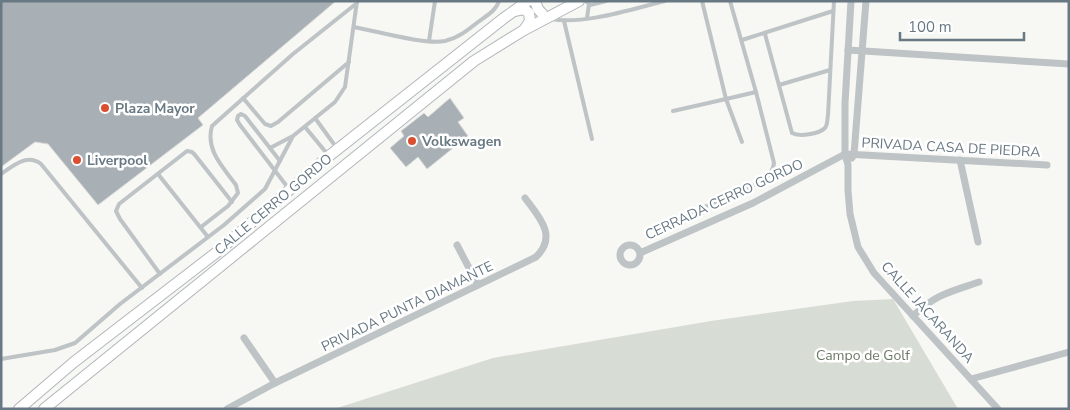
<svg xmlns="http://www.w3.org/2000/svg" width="1070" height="410" viewBox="0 0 1070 410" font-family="'Nunito Sans',sans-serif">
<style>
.green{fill:#d7dcd4}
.building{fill:#a8b0b5;stroke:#d9d9d7}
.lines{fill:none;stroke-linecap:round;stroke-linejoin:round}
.secondary-casing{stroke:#b1b7bb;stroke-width:12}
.lane{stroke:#bec3c6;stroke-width:4}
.street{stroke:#bec3c6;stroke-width:7}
.secondary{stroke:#fff;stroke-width:10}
.poi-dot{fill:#db4f31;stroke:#fff;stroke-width:2}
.labels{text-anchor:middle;stroke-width:5;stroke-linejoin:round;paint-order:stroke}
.poi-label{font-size:14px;font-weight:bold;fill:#687984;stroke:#fff;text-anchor:start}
.street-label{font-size:14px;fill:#687984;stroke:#fff}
.park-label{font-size:14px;fill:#6c7b66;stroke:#fff}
</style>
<rect width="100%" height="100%" fill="#f7f7f4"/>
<polygon class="green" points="893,299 958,409 334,409 493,358 711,321 853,301"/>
<g class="building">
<polygon points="1,1 336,1 198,118 203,125 98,205 48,144 35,142 1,167"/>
<polygon points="450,98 464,118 458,122 468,136 427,169 418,157 406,167 390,148 404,136 401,131 424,113 428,117"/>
</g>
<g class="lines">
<g class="secondary-casing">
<g id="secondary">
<polyline points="535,1 538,9 546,18"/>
<polyline points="514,11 524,9 529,13 530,21 524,30"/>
<polyline points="19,409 74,362 217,252 329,156 504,18 528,1"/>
<polyline points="44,409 474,61 524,30 579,1"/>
</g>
</g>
<g class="lane">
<polyline points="586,1 590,5 606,1"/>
<polyline points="702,1 726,99 756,92"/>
<polyline points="587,18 589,4"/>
<path d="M551,19C584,25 632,9 665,1"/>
<polyline points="564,21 592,139"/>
<path d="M354,27C376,31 425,45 445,41C458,38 468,30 478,22C486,16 496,11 499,1"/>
<path d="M765,34L792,133C799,137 819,134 825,128C828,124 827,119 828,115L834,1"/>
<polyline points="742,40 833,11"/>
<polyline points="429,41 435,1"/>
<polyline points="779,85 830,70"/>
<polyline points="243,98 265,124 271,126 278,122 349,62"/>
<polyline points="673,111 726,99 742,142"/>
<polyline points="315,118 336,147"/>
<polyline points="305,127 329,156"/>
<polyline points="270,148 291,137"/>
<polyline points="280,161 245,116 241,114 238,116 237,120 240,125 289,189"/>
<path d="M1,174C13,166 27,153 41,164L142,288"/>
<polyline points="158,174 208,237"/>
<path d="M693,212L761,182C768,177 773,172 774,163L756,92L730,1"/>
<path d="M201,227L228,206L238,193L236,185C223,167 205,150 212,126L293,54L357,3"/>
<polyline points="160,274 120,219 116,211 119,204 187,151 192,152 195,155 232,202"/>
<polyline points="1,359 55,350 75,343 120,304 224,225 265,189 293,136 335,102 345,87 357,1"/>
</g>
<g class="street">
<polyline points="851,1 845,103 845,154 848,165 848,190 850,214 858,247 874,273 998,409"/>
<polyline points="848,50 1069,64"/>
<polyline points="852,158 854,154 866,1"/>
<polyline points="960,160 978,242"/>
<circle cx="630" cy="255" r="10"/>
<polyline points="457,245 478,285"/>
<polyline points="640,253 753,203 845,154 1047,165"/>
<path d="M913,316C936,294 950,292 979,282"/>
<polyline points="244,338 275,383"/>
<polyline points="971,379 1069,352"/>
<path d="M227,409L275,383L536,257C558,236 539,217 525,198"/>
</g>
<use href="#secondary" class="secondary"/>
</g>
<g class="poi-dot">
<circle cx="105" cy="108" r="5"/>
<circle cx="412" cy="141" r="5"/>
<circle cx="77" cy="160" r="5"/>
</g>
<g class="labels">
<g class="poi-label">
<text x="115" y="113">Plaza Mayor</text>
<text x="422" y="146">Volkswagen</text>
<text x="87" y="165">Liverpool</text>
</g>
<g class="street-label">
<text transform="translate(951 147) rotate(3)" y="5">PRIVADA CASA DE PIEDRA</text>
<text transform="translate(724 199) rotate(-25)" y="5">CERRADA CERRO GORDO</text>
<text transform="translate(273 204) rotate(-40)" y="5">CALLE CERRO GORDO</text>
<text transform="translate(407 306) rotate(-26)" y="5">PRIVADA PUNTA DIAMANTE</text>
<text transform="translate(928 312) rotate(48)" y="5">CALLE JACARANDA</text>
</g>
<g class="park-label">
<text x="863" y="360">Campo de Golf</text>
</g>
</g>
<rect width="1070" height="410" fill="none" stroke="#687984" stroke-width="5"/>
<path d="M900 32v8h124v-8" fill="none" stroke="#687984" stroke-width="2.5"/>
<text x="908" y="32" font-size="15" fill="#687984" stroke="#ffffff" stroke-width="4" paint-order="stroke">100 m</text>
</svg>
